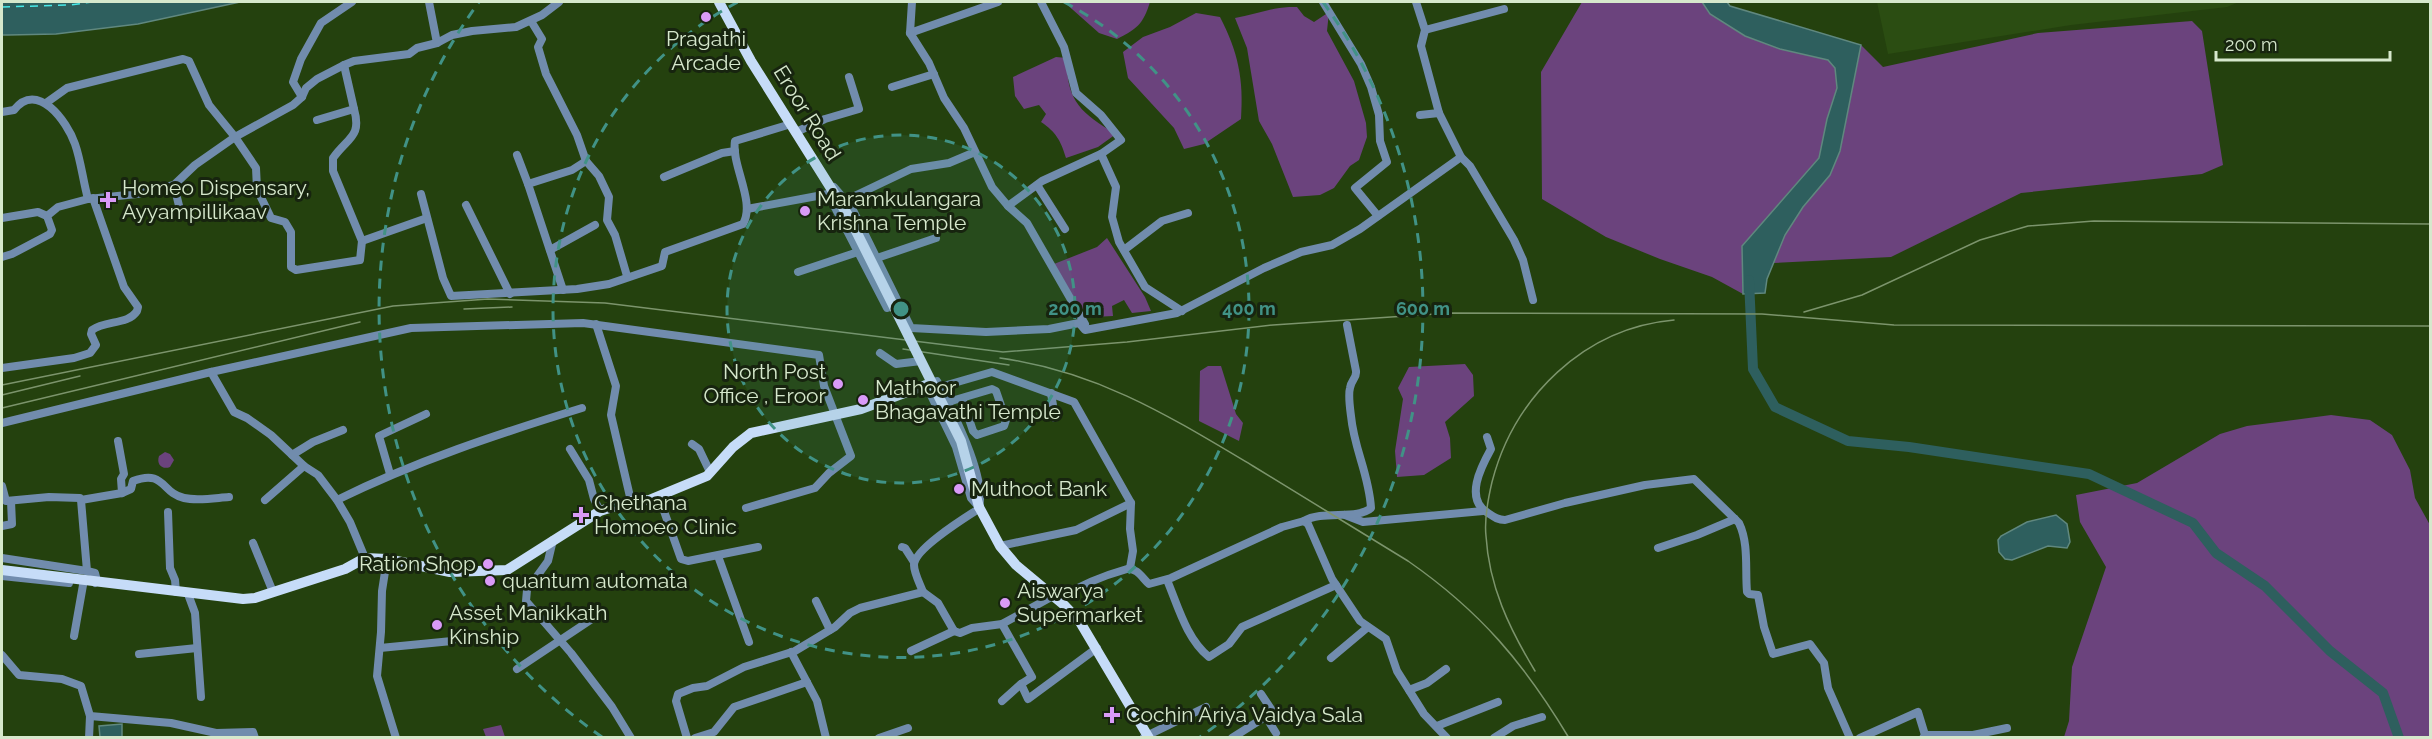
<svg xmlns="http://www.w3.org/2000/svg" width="2432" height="739" viewBox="0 0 2432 739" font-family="Raleway,sans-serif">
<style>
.built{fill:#2b4d12}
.green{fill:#6b437d}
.water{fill:#2e5f5e;stroke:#60887f;stroke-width:1.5}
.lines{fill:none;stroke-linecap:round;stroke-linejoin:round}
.river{stroke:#2e5f5e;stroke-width:10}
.ferry{stroke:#47e9e8;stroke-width:1.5;stroke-dasharray:8 6;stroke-linecap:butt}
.minor{stroke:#718cad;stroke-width:8}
.major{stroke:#c6dcf8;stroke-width:10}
.rail{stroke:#7c946c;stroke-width:1.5}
.major-bridge{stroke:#c6dcf8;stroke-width:10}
.ring{fill:none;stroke:#419286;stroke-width:3;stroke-dasharray:10 8}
.poi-dot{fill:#d99af7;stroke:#17240f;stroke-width:2}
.labels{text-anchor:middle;stroke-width:6;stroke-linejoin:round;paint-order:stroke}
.poi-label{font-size:21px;fill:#d6e8cc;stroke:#17240f;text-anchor:start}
.street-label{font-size:21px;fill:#d6e8cc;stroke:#17240f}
.centre{fill:#419286;stroke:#17240f;stroke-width:3}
.ring-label{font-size:18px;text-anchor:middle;font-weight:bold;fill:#419286;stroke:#17240f;stroke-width:6;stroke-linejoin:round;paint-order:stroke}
</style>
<rect width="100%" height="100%" fill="#24410e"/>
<polygon class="built" points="1877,2 2239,2 2227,7 2071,25 1888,54"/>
<g class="green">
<path d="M1064,2H1150C1143,24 1138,28 1117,39L1099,33Z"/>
<polygon points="1582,2 1702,2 1710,14 1745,36 1780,49 1828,60 1835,68 1837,88 1827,119 1819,158 1742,246 1743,294 1712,277 1660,259 1606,237 1542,199 1541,72"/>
<path d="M1289,7H1297L1304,16L1314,22L1329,12L1327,31L1354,81L1366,123L1367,137L1359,160L1350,166L1334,188L1320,195L1293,197L1272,144L1259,121L1247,48L1235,18C1254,15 1270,8 1289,7Z"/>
<path d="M1196,13L1220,17C1238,52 1244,79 1241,119L1204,144L1184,149L1174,128L1128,78L1123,52L1143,37L1170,27Z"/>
<polygon points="2192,21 2202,31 2223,165 2202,174 2021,193 1891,257 1773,263 1785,235 1803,207 1830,175 1840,151 1861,45 1883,67 2038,33"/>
<path d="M1056,57L1067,58C1066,101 1081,113 1116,134L1098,147L1066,158C1061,141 1056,132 1041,122L1046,114L1039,105L1024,109L1015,96L1013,77Z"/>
<polygon points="1107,238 1145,297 1151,311 1132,313 1124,300 1112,306 1113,316 1094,317 1076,304 1054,264 1097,247"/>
<polygon points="1465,364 1473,375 1474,396 1445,422 1450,438 1451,458 1424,475 1397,477 1395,451 1403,399 1398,388 1409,367"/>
<polygon points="1208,366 1221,366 1236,414 1243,423 1239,441 1199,421 1200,371"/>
<polygon points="2331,415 2370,420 2392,435 2410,470 2415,498 2430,525 2430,737 2064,737 2069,721 2072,667 2106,567 2080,522 2076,495 2137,483 2220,434 2247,426"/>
<path d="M165,452L170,454L174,460L170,467C163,470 156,465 159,456Z"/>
<polygon points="501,725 505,737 486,737 483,729"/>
</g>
<g class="water">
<polygon points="2,2 240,2 138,24 56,34 8,35 2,35"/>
<polygon points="1702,2 1727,2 1730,6 1861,45 1840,151 1830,175 1803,207 1785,235 1767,279 1765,293 1743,294 1742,246 1819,158 1827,119 1837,88 1835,68 1828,60 1780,49 1745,36 1710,14"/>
<polygon points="2056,515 2067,524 2070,542 2067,548 2048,546 2012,560 2005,559 1999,552 1998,540 2001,536 2027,522"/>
<polygon points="122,724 122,737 100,737 99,726"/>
</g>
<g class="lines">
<polyline class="river" points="1749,280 1753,369 1775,407 1848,441 1909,447 2089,474 2193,523 2216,553 2265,586 2330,651 2383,693 2399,738"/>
<polyline class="ferry" points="2,7 70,5 92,2"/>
<g class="minor">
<polyline points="429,2 437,43"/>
<polyline points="912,2 910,33 998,2"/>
<polyline points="1041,2 1064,47 1076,93 1101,115 1121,140 1101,154 1116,187 1112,217 1119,242 1145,287 1182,311"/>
<polyline points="1323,2 1361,64 1371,87 1379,115 1380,141 1387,162 1355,188 1378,216"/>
<polyline points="531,21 542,39 538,47 546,74 577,135 586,161 599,176 609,197 607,220 615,235 627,276"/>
<polyline points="1425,30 1504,9"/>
<polyline points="910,33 929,63 944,98 964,128 992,187 1008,206 1042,181 1101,154"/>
<polyline points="892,87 934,74"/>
<polyline points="302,97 293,82 301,59 321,23 352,2"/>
<path d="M46,103L67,88L183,59L189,61L209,105L235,137L256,168L257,189L271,218L285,222L291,232V267L296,270L360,260L362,241L333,171V158C348,137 362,137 354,109"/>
<path d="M2,112L14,110C37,80 67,121 75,144C81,161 83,181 88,199"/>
<polyline points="1420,115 1439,113"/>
<polyline points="317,120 354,109 344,65"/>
<polyline points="796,132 825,119 859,109 849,77"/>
<polyline points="517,155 528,184"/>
<polyline points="1461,157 1470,166 1514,240 1523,260 1533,300"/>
<polyline points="664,177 722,153 735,151"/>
<polyline points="174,185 181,214"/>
<polyline points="1037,185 1065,229"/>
<polyline points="834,187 852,208 911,328 986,332 1049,329 1079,323 1085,330 1177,313 1264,268 1301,252 1332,245 1360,229 1461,157 1439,113 1421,46 1425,30 1416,2"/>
<path d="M421,194L443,278L451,296L577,289L609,284L662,266L665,252L743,224C756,202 731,165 735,141L791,124"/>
<polyline points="846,200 911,169 949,163 975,152"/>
<polyline points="466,205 510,294"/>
<polyline points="1008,206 1027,223 1085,324"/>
<polyline points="747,209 828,194 887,308 896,305"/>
<polyline points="2,218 38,212 47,216"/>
<polyline points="362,241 427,218"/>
<polyline points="550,250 595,225"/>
<polyline points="1124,250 1162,221 1188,213"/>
<polyline points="2,257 12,254 50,234 52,230 47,216 58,207 88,199 137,194 174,185 195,165 235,137 293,105 302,97 306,88 317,79 344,65 354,61 409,54 417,48 437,43 452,35 472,31 516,27 542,15 559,2"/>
<polyline points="877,258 936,238"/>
<polyline points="798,272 858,252"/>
<polyline points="563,290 528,184 572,170 586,161"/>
<polyline points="596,324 616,386 611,415 631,501"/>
<polyline points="880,353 896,364 921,361"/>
<path d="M2,368L74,358L90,353L96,345L91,334L92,330C106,320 128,325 137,311L138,307L124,287L93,198"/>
<polyline points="211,372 234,412 247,418 271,435 304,466 318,475 337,500 350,522 365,558"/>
<path d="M937,381C951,408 987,477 979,507L971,498L956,447L926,385Z"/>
<polyline points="940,387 992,372 1074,402 1131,503 1076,530 1000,546"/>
<polyline points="1051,393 1055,418"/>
<polyline points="948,402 992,389 996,391 1006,420 1004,426 977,435 973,431 962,398"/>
<polyline points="2,423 211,372 411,328 583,323 819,355 824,386 851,456 829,473 815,488 746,508"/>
<path d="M1487,437L1491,449C1481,467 1464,499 1488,513C1494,517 1498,520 1505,520L1565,503L1645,485L1694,479L1739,523C1749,544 1745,569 1747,592L1749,594L1758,595L1764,627L1773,654L1810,644L1824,663L1828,688L1850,738"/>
<polyline points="692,444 699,449 710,472"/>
<polyline points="570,449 589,480 594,499 600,511"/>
<polyline points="292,455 313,442 343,430"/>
<polyline points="390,474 379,436 426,414"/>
<polyline points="2,486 6,501 49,497 80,498 81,500"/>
<path d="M122,493L131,489L133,481C165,469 161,493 184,498C198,501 215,498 229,497"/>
<polyline points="659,497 681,559 688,561 758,547"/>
<polyline points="265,500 304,466"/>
<path d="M337,500C416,461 498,434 582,408"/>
<polyline points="168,512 170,568 175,580 176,592"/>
<polyline points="1345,515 1363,522 1483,511"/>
<path d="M1304,521C1322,510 1358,520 1371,508C1369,474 1354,449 1351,416C1350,408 1348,395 1350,388C1351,380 1357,378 1356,371L1347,325"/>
<polyline points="2,526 12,524 11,501"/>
<polyline points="553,540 548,561 527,590 526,601 571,653 612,707 631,738"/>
<polyline points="253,543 273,592"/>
<polyline points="902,547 905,548 914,562"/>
<polyline points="1658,548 1697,535 1735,519"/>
<polyline points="718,556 749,642"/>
<polyline points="2,558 87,571"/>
<polyline points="387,559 382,591 381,632 377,676 396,738"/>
<polyline points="1130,568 1133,551 1130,529 1131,503"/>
<polyline points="2,576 69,583"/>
<path d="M1167,580C1178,606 1186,638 1209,657L1229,644L1242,627L1336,585"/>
<polyline points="95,583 97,581 95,573 87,571 81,500 122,493 121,479 124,474 118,441"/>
<polyline points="923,592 938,603 954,631 960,633 972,628 1002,624 1053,596"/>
<polyline points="188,594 195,613 201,697"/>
<path d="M1058,599C1080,585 1102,576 1127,569C1138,568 1142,578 1149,584L1171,578L1282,527L1304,521L1308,524L1332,579L1360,621L1386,639L1397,671L1424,714L1447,738"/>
<polyline points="816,601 830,630"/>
<polyline points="1002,624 1032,677 1021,684 1028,699 1097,648"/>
<polyline points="74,636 83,585"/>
<polyline points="380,648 452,641"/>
<polyline points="911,651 954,631"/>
<polyline points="791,652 817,701 826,738"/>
<polyline points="139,654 197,648"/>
<polyline points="2,655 19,675 62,679 81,686 90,716 171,723 216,733 253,732 255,738"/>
<polyline points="1331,658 1368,627"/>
<polyline points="517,669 592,619"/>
<polyline points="1409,690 1427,683 1446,669"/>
<polyline points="1002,701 1021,684"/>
<polyline points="1266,717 1276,733"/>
<polyline points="1437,726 1498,702"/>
<polyline points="1925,735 1973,735 2007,728"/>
<polyline points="1144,737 1206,707"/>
<polyline points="89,738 90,716"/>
<path d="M687,738L676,701L678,694L693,688L707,686L744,667L795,651L835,627L850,613L860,608L923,592C920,584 914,573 914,565C914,549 966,517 980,508"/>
<polyline points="695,738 714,732 734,707 807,682"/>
<polyline points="879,738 908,728"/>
<polyline points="1232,738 1273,712 1261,694"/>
<polyline points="1494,738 1513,726 1542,717"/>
<polyline points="1860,738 1918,712 1925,735 1923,738"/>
</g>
<g class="major">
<polyline points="719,2 751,61 849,217"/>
<polyline points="979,507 1000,546 1016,565 1064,605 1080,622 1149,738"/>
<polyline points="2,570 243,599 255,598 345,569 365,558 387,559 450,572 507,570 600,511 631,501 649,500 707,476 733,447 751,433 861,409 926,385"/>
</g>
<g class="rail">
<polyline points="464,309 512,307"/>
<polyline points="1804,312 1862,295 1980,240 2028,226 2094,221 2430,224"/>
<polyline points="903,349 1009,365"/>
<path d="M1000,358C1099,372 1169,416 1253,466C1305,498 1356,529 1408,561C1480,611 1524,663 1569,738"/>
<polyline points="2,385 393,306 488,299 605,303 1003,352 1127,342 1273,325 1450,313 1762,314 1894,325 2430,326"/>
<polyline points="2,395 80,376"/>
<polyline points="2,408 360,322"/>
<path d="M1535,671C1509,628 1489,586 1486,536C1484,518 1488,499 1492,482C1514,397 1584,328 1674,320"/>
</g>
<polyline class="major-bridge" points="849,217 961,441 979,507"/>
</g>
<circle cx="901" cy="309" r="174" fill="#419286" fill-opacity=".12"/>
<g class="ring">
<circle cx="901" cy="309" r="174"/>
<path d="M1064 2A348 348 0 1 1 738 2"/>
<path d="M602 737A522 522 0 0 1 479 2M1323 2A522 522 0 0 1 1200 737"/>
</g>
<g class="poi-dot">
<circle cx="706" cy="17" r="6"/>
<path d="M105 191h6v6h6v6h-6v6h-6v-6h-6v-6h6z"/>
<circle cx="805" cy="211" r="6"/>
<circle cx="838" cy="384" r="6"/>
<circle cx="863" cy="400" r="6"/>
<circle cx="959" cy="489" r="6"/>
<path d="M578 506h6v6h6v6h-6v6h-6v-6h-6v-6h6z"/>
<circle cx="488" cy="564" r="6"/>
<circle cx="490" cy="581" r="6"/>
<circle cx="1005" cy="603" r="6"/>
<circle cx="437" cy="625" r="6"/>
<path d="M1109 706h6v6h6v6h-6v6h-6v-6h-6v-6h6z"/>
</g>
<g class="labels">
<g class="poi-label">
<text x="706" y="46" text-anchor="middle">Pragathi<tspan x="706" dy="24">Arcade</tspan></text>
<text x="122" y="195">Homeo Dispensary,<tspan x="122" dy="24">Ayyampillikaav</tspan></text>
<text x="817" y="206">Maramkulangara<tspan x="817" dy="24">Krishna Temple</tspan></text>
<text x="826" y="379" text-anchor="end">North Post<tspan x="826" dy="24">Office , Eroor</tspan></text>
<text x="875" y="395">Mathoor<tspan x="875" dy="24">Bhagavathi Temple</tspan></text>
<text x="971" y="496">Muthoot Bank</text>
<text x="594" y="510">Chethana<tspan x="594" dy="24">Homoeo Clinic</tspan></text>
<text x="476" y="571" text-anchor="end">Ration Shop</text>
<text x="502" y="588">quantum automata</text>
<text x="1017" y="598">Aiswarya<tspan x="1017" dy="24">Supermarket</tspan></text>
<text x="449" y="620">Asset Manikkath<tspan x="449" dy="24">Kinship</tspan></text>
<text x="1126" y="722">Cochin Ariya Vaidya Sala</text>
</g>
<g class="street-label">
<text transform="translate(807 113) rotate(58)" y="7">Eroor Road</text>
</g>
</g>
<circle cx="901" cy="309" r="9" class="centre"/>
<g class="ring-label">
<text x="1075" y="315">200 m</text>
<text x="1249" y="315">400 m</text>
<text x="1423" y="315">600 m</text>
</g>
<rect width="2432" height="739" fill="none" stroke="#d6e8cc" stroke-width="6"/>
<path d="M2216 51v9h174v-9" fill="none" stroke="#d6e8cc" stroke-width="3"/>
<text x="2225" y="51" font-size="18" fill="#d6e8cc" stroke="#17240f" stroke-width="4.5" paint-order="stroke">200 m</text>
</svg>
